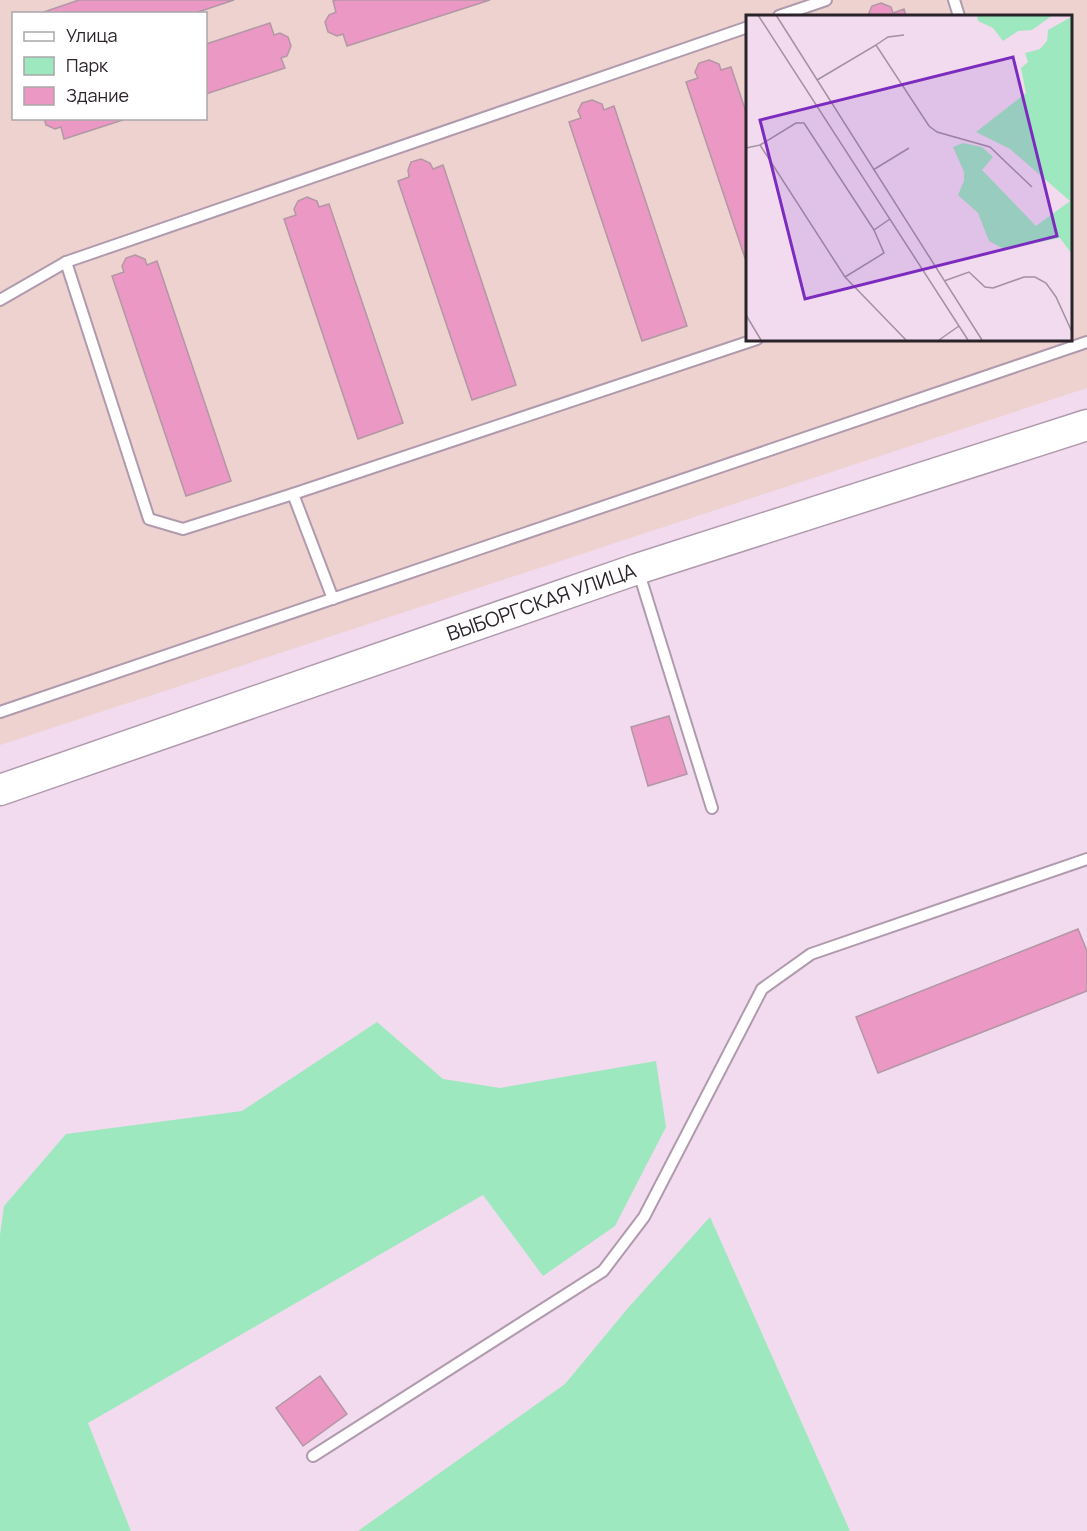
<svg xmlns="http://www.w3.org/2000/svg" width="1087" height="1531" viewBox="0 0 1087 1531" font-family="Manrope,sans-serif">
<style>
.commercial{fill:#edd2cf;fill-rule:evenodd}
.green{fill:#9ee8bf}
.building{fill:#eb98c4;stroke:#b297a4;stroke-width:1.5}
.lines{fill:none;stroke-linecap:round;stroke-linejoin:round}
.lane-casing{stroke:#b09aad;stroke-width:14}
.secondary-casing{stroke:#b09aad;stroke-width:33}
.lane{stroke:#fff;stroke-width:10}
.secondary{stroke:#fff;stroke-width:30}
.labels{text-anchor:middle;stroke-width:6;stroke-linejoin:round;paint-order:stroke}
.street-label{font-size:20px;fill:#2b232a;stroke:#fff}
.inset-road{fill:none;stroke:#a291a0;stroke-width:1.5}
.view{fill:#7b2cbf;fill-opacity:0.15;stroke:#7b2cbf;stroke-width:3}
.inset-edge{fill:none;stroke:#2b232a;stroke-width:3}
</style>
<rect width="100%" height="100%" fill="#f2dbef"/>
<path class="commercial" d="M0,0H1087V388L0,745ZM14,14H206V118H14ZM748,16H1070V339H748Z"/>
<g class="green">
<polygon points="377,1022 443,1079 500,1088 656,1061 666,1127 615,1226 543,1276 483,1195 88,1423 131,1531 0,1531 0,1235 4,1206 66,1134 242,1111"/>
<polygon points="710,1217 850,1531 358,1531 565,1384 628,1308"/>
</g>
<g class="building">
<polygon points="79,0 234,0 192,14 38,14"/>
<polygon points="336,0 490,0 347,46 343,34 337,36 328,32 325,22 329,15 336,12 333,1"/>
<polygon points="881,3 891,7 893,13 904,9 906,16 869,16 868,15 872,6"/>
<polygon points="270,23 274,35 280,33 288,37 291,46 287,56 281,58 285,68 206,94 206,44"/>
<polygon points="709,60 719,64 721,70 731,67 748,118 748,267 686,82 698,78 695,72 699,63"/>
<polygon points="592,100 602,104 604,110 614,106 687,326 642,341 569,122 581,118 578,111 582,103"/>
<polygon points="44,118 129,118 64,139 61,127 55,129 46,125"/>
<polygon points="421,159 430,163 433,169 443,165 516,385 472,400 398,181 409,177 408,170 411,162"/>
<polygon points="307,197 317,201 319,207 329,204 403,423 358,439 284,219 296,215 294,209 298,201"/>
<polygon points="135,255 145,259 147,265 157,261 231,481 186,496 112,276 124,272 122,266 126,258"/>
<polygon points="669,716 687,774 648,786 631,727"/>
<polygon points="1078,929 1087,951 1087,991 878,1073 856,1017"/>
<polygon points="320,1376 347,1414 303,1446 276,1408"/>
</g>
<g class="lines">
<g class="lane-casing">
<g id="lane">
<polyline points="954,0 959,16"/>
<polyline points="779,16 826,0"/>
<polyline points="66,262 149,519 183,529 293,494 333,599"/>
<polyline points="0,300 66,262 748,27"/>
<polyline points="293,494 757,339"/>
<polyline points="638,570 712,808"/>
<polyline points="0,712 1087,342"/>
<polyline points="313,1456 603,1271 644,1217 762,989 811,954 1087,859"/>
</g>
</g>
<g class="secondary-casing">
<g id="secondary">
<path id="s1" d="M0,790L637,569L1087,425"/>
</g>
</g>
<use href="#lane" class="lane"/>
<use href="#secondary" class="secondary"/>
</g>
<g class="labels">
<g class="street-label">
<text dy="7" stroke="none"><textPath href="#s1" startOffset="573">ВЫБОРГСКАЯ УЛИЦА</textPath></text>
</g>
</g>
<g transform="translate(746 15)">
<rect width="326" height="326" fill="#f2dbef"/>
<path d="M231,0H307L286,15L272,16L257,26L247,13L232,6ZM325,2V238L314,223L258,234L243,226L232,198L212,180L218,166V157L207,132L217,128L236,132L247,142L236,155L290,211L324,186L264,134L230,117L280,78L275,53L282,47L279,38L294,34L301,26L302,15Z" fill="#9ee8bf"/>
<path class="inset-road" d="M12,0L222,325M30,0L236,325M130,30L142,22L158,20M71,65L130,30L183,111L191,117L244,132L286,172M14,130L50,108H58L128,215M0,133L14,130L99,262L160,325M127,155L163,133M99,262L138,238L128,215L144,204M198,266L223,257L239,272L247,273L278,262H289L300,268L310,282L326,317M0,300L15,325M193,325L213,311"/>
<path class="view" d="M267,42L311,221L59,284L14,105Z"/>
<rect width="326" height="326" class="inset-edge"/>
</g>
<rect x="12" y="12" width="195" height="108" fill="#ffffff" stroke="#aaa7aa" stroke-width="1.5"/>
<rect x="24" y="32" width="30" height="9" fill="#ffffff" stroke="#aaa7aa" stroke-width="1.5"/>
<text x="66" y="42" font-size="18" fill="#2b232a">Улица</text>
<rect x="24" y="57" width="30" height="18" fill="#9ee8bf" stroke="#aaa7aa" stroke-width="1.5"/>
<text x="66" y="72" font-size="18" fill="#2b232a">Парк</text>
<rect x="24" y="87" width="30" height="18" fill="#eb98c4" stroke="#aaa7aa" stroke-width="1.5"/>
<text x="66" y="102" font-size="18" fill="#2b232a">Здание</text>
</svg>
